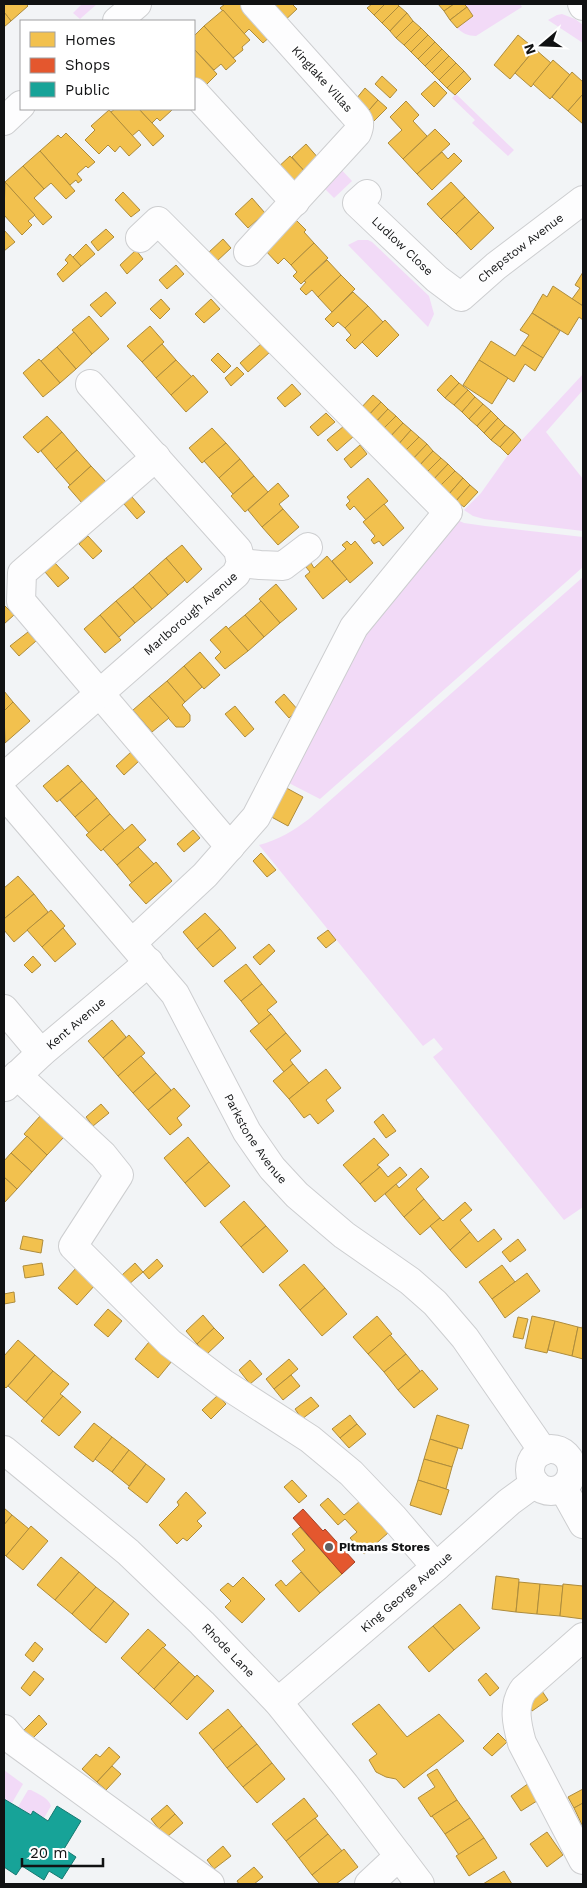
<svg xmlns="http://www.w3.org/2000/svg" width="587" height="1888" viewBox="0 0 587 1888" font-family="'Work Sans',sans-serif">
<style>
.green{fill:#f2daf7}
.homes{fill:#f2c14e;stroke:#ae8c3c}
.shops{fill:#e4572e;stroke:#a54226}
.public{fill:#17a398;stroke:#157870}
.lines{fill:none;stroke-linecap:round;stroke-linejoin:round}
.minor-casing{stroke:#cdced0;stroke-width:30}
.major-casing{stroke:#cdced0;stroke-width:30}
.minor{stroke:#fdfdfe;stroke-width:28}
.major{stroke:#fdfdfe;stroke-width:28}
.poi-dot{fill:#606162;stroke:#fff;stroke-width:2}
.labels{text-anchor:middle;stroke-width:5;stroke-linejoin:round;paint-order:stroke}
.street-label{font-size:12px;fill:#111213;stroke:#fff}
.poi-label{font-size:12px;font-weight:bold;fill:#111213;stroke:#fff;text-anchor:start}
</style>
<rect width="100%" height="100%" fill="#f2f4f6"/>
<g class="green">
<polygon points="82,4 97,4 80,19 73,13"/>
<path d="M464,4H520L522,7L476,36C468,36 462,33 457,28L473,16Z"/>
<polygon points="562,14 575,19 583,25 583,43 548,20 557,15"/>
<polygon points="456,94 514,150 508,156 472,123 475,120 452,98"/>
<polygon points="336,164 352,181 334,198 319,183"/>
<polygon points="358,240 368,240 372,242 429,296 434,314 428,327 348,245"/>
<polygon points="583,374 583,390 546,432 583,479 583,531 484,519 473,516 464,510 481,493 508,455"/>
<polygon points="455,519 464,523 485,526 583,537 583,567 320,799 283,780 357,637"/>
<path d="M583,577V1207L564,1220L433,1057L443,1049L434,1038L423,1046L259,845C278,840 293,831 309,819Z"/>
<polygon points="4,1770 23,1784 12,1803 4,1799"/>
<path d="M28,1790H31C38,1794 49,1798 51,1806L44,1818L33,1812L31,1815L18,1807Z"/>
</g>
<g class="homes">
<polygon points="4,4 26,4 28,6 11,21 4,12"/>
<polygon points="225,4 247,4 273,34 263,43 249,29 244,34 220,8"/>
<polygon points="261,4 292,4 297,9 280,25"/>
<polygon points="372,4 385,4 374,15 367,8"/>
<polygon points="385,4 397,4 399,6 382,23 374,15"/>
<polygon points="438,4 454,4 444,11"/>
<polygon points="454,4 464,4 467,7 450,20 444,11"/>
<polygon points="399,6 407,13 390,31 382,23"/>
<polygon points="467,7 473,16 457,28 450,20"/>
<polygon points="223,10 250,40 242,47 243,50 233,58 204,26"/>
<polygon points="4,12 11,21 4,27"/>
<polygon points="407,13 413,21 396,38 390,31"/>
<polygon points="413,21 421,28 404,45 396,38"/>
<polygon points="204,26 236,61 226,70 221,64 214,70 194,49 194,36"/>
<polygon points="421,28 428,35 411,52 404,45"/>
<polygon points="428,35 435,42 418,59 411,52"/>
<polygon points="518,35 535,49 510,79 494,65"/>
<polygon points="435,42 442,49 425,66 418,59"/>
<polygon points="194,49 217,74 200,91 194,84"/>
<polygon points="442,49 449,56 432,73 425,66"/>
<polygon points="535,49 551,63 531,87 515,73"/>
<polygon points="449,56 456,63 439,80 432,73"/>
<polygon points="553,60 570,75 550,99 533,84"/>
<polygon points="456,63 464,71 447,88 439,80"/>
<polygon points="464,71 471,79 455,95 447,88"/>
<polygon points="572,72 583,82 583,94 568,111 552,97"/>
<polygon points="382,76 397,90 390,98 375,84"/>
<polygon points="435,81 447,93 434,107 421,94"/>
<polygon points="365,88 378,100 364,116 352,104"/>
<polygon points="583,94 583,124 568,111"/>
<polygon points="378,100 387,108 373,122 364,116"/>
<polygon points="406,101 419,115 413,121 427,136 403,159 388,143 402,130 390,117"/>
<polygon points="115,109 139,109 164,136 153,146 139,130 132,136 111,112"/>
<polygon points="139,109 171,109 172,110 160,121 157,118 152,123"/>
<polygon points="109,110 141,145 129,156 120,146 115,152 108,145 99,154 85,140 95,130 91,126"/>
<polygon points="435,129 450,144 417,174 403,159"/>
<polygon points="66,133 95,162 88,168 86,166 77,174 82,180 78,183 76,180 70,185 40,151 58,135 61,138"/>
<polygon points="306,144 320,160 306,173 292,157"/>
<polygon points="40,151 75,191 66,199 51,183 44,189 23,166"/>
<polygon points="442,152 448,159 454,153 462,161 432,190 417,174"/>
<polygon points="290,156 311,178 295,193 274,171"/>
<polygon points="23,166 44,189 34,198 52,217 43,225 5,182"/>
<polygon points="5,182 35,215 28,221 32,225 22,235 4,215"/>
<polygon points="451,182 465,197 441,219 427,204"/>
<polygon points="123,192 140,210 131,217 115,200"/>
<polygon points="465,197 479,212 456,234 441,219"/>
<polygon points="252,198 265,213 248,228 235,214"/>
<polygon points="479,212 494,228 471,250 456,234"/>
<polygon points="290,214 306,230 304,232 314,243 291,265 284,258 278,264 264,249"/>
<polygon points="106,229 114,237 98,251 91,242"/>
<polygon points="4,230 15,242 4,251"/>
<polygon points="223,239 231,248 216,262 208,253"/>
<polygon points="314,243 328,258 301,284 293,276 297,272 291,265"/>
<polygon points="86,244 95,254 81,266 73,257"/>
<polygon points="136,250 143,259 127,274 120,265"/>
<polygon points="70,254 81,266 63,282 57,274 68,263 65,260"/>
<polygon points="327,260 341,275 318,297 312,290 306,295 300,289 306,282 304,281"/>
<polygon points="176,265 184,274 167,289 159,280"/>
<polygon points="583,272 583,306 572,299 580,288 575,285"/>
<polygon points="341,275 355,289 332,312 318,297"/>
<polygon points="553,286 583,306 583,320 579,317 568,335 532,313 543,294 547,297"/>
<polygon points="106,292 116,303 101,317 90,305"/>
<polygon points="353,292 368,306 345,328 338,322 333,327 325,319"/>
<polygon points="161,299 170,309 160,319 150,309"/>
<polygon points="211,299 220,309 204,323 195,314"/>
<polygon points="368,306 383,322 355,349 346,340 351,335 345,328"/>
<polygon points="532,313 560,331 543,358 522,345 529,335 520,330"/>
<polygon points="89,316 109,339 92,354 72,330"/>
<polygon points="385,320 399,335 377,357 362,342"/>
<polygon points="150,326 164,342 142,362 127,346"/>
<polygon points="74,332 92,354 76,369 57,347"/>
<polygon points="491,341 515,356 522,345 543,358 535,371 525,364 514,382 479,360"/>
<polygon points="262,343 270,352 248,372 240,363"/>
<polygon points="162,344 176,360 156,378 142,362"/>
<polygon points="57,347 76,369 60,383 41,361"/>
<polygon points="218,353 231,366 224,373 211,360"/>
<polygon points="39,359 60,383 43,397 23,373"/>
<polygon points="176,360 192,377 171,395 156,378"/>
<polygon points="479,360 508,378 492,404 463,385"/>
<polygon points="237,367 244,374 231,386 225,378"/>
<polygon points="193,375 208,392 186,412 171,395"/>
<polygon points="451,375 459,383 445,398 437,390"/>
<polygon points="459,383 468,390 454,405 445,398"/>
<polygon points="292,384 301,394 285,407 277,398"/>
<polygon points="468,390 475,397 462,412 454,405"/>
<polygon points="373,395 381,402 367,417 359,410"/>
<polygon points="475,397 483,404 469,419 462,412"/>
<polygon points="381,402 388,409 374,424 367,417"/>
<polygon points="483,404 491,411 477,426 469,419"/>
<polygon points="388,409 396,416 381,431 374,424"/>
<polygon points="491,411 498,418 484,433 477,426"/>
<polygon points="326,413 335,422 318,436 310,427"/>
<polygon points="47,416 62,432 38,453 23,437"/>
<polygon points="396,416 403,423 389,438 381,431"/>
<polygon points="498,418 505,425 491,440 484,433"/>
<polygon points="403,423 411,430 397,446 389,438"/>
<polygon points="505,425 514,432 500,447 491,440"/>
<polygon points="344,426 354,436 337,451 327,440"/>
<polygon points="212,428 226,443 202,463 189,448"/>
<polygon points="411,430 419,437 404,452 397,446"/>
<polygon points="62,432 77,450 56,469 41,451"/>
<polygon points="514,432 521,440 508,455 500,447"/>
<polygon points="419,437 427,444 412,460 404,452"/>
<polygon points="226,443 240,459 219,478 204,461"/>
<polygon points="427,444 433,451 419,466 412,460"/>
<polygon points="360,445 367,454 351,468 344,459"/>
<polygon points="77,450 91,466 70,485 56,469"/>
<polygon points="433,451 441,458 426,473 419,466"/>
<polygon points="441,458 448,464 433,480 426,473"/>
<polygon points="240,459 254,476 233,494 219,478"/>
<polygon points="448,464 455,471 440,486 433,480"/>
<polygon points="91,466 106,482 82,503 68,487"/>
<polygon points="455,471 463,478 449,494 440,486"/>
<polygon points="254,476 268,492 245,512 231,496"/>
<polygon points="368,478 388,501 366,520 354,506 350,510 346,505 350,501 347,497"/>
<polygon points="463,478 470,485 456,501 449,494"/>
<polygon points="278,483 289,496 279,504 283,509 262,527 248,510"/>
<polygon points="470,485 478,492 464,507 456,501"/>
<polygon points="132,497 145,512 137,519 124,504"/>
<polygon points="384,504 404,528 383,546 379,541 374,544 371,540 375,536 363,522"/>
<polygon points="283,509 299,527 278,545 262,527"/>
<polygon points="88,536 102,551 93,559 79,544"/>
<polygon points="347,541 351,545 355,541 373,563 350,583 332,561 346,549 342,545"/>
<polygon points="182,545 202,569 187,583 166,558"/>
<polygon points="327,556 347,579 323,599 305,576 310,572 306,567 311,563 314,568"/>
<polygon points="166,558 185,580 168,595 149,573"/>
<polygon points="55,563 69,578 58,587 45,572"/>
<polygon points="149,573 168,595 152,609 133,587"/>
<polygon points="276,584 297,609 280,623 259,599"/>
<polygon points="133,587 152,609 135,623 116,601"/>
<polygon points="116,601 135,623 119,637 100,615"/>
<polygon points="261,601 280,623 264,637 245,615"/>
<polygon points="5,606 14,615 4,624 4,607"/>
<polygon points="100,615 121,640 105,653 84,629"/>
<polygon points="245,615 264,637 248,651 228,629"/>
<polygon points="226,626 248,651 225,669 215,658 221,652 210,640"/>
<polygon points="28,632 36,641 19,656 10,646"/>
<polygon points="200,652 220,675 204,689 184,666"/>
<polygon points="184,666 202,687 185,702 167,681"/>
<polygon points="167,681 185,702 182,705 190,715 190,721 184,727 176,727 149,696"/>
<polygon points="4,691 13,702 4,711"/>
<polygon points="284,694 298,710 289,718 275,702"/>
<polygon points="149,696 169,718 152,732 133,710"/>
<polygon points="13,702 30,721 5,743 4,711"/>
<polygon points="235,706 254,729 245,737 225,714"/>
<polygon points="131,752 139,761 124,775 116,766"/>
<polygon points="68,765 82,781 57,802 43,786"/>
<polygon points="82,781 97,798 75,817 60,800"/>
<polygon points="281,785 303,797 288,826 266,814"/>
<polygon points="97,798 110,814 89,833 75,817"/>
<polygon points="110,814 125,831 101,851 86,835"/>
<polygon points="132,824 146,840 117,865 103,849"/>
<polygon points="193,830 200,838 184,852 177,844"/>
<polygon points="138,847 154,864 132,883 117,865"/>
<polygon points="261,853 276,870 267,877 253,861"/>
<polygon points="156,862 172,881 146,904 129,885"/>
<polygon points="18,876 34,894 5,918 4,917 4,888"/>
<polygon points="34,894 48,912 14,942 4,930 4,919"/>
<polygon points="51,910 65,926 42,947 27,930"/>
<polygon points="205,913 220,929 197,949 183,932"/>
<polygon points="63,928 76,944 55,962 42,947"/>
<polygon points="220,929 236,948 213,967 197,949"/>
<polygon points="328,930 336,940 326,948 317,938"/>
<polygon points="269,944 275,951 260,965 253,957"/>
<polygon points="33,956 41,965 32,973 24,965"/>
<polygon points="246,964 262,984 241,1001 224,981"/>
<polygon points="262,984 277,1002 267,1010 271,1014 259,1024 241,1001"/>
<polygon points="271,1014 286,1033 266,1050 250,1031"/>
<polygon points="112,1020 126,1037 103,1058 88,1041"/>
<polygon points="286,1033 301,1051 290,1060 293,1064 284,1072 266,1050"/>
<polygon points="129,1035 145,1053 118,1076 103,1058"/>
<polygon points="141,1056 156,1073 133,1093 118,1076"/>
<polygon points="293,1064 309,1083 289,1099 273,1081"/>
<polygon points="326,1069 341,1088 326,1100 334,1111 318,1124 310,1114 304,1118 289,1099"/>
<polygon points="156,1073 171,1090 148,1110 133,1093"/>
<polygon points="174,1088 190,1106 177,1118 182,1125 170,1135 148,1110"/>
<polygon points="101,1104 109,1113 93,1126 86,1117"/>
<polygon points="383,1114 396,1131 386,1138 374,1122"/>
<polygon points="41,1115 64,1137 47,1155 24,1134"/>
<polygon points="27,1136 47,1155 32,1172 11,1153"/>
<polygon points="188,1137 209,1162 185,1183 164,1158"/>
<polygon points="374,1138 389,1155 377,1165 380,1167 360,1184 343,1165"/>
<polygon points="11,1153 32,1172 17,1189 4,1177 4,1161"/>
<polygon points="209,1162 230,1186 205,1207 185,1183"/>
<polygon points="380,1167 388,1177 400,1167 407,1175 375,1202 360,1184"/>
<polygon points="421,1168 429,1177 416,1189 424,1199 404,1217 385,1194 396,1184 399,1188"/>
<polygon points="4,1177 17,1189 4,1203"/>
<polygon points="424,1199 440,1218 420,1235 404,1217"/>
<polygon points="244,1201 266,1226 241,1247 220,1222"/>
<polygon points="465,1202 472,1210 460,1220 470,1232 450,1250 430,1226 440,1218 443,1221"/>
<polygon points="266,1226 288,1251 263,1273 241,1247"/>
<polygon points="494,1229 502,1239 466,1268 450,1250 470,1232 478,1242"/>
<polygon points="23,1236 43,1240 41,1253 20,1249"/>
<polygon points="518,1239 526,1250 510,1262 502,1252"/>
<polygon points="157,1259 163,1266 149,1279 143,1272"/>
<polygon points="42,1263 44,1275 25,1278 23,1266"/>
<polygon points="135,1263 143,1272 128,1285 121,1276"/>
<polygon points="304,1264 325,1288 300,1310 279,1285"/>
<polygon points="502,1265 515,1282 492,1299 479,1282"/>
<polygon points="77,1267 96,1284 77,1305 58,1288"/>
<polygon points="527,1273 540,1291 505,1318 492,1299"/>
<polygon points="325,1288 347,1314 322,1336 300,1310"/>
<polygon points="14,1292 15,1302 4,1304 4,1294"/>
<polygon points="108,1309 122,1321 108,1337 94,1325"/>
<polygon points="203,1315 214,1328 197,1344 186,1331"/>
<polygon points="377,1316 392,1334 368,1354 353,1337"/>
<polygon points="532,1316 555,1321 547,1353 525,1348"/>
<polygon points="518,1317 528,1319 523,1339 513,1337"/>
<polygon points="555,1321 578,1327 572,1356 548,1350"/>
<polygon points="583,1324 583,1359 572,1356 578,1327 582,1328"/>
<polygon points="214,1328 224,1338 207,1354 197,1344"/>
<polygon points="390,1335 406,1354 384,1372 368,1354"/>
<polygon points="18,1340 35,1355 6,1388 4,1386 4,1356"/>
<polygon points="149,1342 172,1361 158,1378 135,1359"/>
<polygon points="406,1354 420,1371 398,1390 384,1372"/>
<polygon points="35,1355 53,1371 26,1402 8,1386"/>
<polygon points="289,1359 298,1369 274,1389 266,1379"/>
<polygon points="250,1360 262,1374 250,1384 239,1370"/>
<polygon points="422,1370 438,1389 414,1408 398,1390"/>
<polygon points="53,1371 69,1384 60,1394 63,1396 44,1418 26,1402"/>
<polygon points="291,1375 300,1386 283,1400 274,1389"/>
<polygon points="218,1395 226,1404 211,1419 202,1410"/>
<polygon points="63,1396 81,1412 59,1436 41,1421"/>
<polygon points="311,1397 319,1406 302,1419 295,1409"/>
<polygon points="350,1415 357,1424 340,1438 332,1429"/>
<polygon points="437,1415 469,1425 462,1449 430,1439"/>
<polygon points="94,1423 112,1437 93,1462 74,1447"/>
<polygon points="357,1424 366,1434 349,1448 340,1438"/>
<polygon points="112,1437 129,1450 112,1472 95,1459"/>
<polygon points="430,1439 458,1448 452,1467 424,1459"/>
<polygon points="129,1450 146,1464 129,1486 112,1472"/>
<polygon points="424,1459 452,1467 446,1489 418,1480"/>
<polygon points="146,1464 165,1479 147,1503 128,1488"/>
<polygon points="292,1480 307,1496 299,1503 284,1487"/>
<polygon points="418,1480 449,1490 441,1515 410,1505"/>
<polygon points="186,1492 206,1513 197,1521 202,1526 187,1541 183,1538 177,1544 159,1525 179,1505 177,1502"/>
<polygon points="328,1498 344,1515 360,1501 388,1533 364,1554 350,1538 357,1532 345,1519 338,1525 320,1505"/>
<polygon points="4,1508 12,1515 4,1525"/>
<polygon points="12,1515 29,1529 6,1556 4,1554 4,1525"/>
<polygon points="31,1526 48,1541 23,1570 6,1556"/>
<polygon points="300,1527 342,1574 320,1593 292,1561 305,1550 292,1534"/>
<polygon points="61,1557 79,1572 55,1600 37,1585"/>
<polygon points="79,1572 96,1587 72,1614 55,1600"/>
<polygon points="301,1572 320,1593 299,1612 275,1585 281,1580 286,1586"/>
<polygon points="496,1576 519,1579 516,1612 492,1609"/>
<polygon points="243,1577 265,1599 242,1623 225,1607 231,1601 220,1590 228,1583 233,1587"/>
<polygon points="519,1582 540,1584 537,1614 516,1612"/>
<polygon points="540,1584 563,1586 560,1616 537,1614"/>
<polygon points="563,1584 583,1586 583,1619 560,1616"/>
<polygon points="96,1587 114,1601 90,1630 72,1614"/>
<polygon points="114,1601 129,1614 106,1643 90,1630"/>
<polygon points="460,1604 480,1628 454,1650 433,1626"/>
<polygon points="433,1626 454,1650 429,1672 408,1647"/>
<polygon points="148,1629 166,1645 138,1674 121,1658"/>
<polygon points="35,1642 43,1649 33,1662 25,1655"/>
<polygon points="163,1647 179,1662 154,1689 138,1674"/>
<polygon points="179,1662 195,1677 170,1704 154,1689"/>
<polygon points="34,1671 44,1679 30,1696 21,1688"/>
<polygon points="486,1673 499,1688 490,1696 478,1680"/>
<polygon points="197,1675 214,1691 187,1720 170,1704"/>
<polygon points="542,1691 548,1700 532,1711 525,1702"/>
<polygon points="379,1704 407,1737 439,1714 464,1741 404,1788 396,1779 386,1777 376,1772 369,1760 377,1754 352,1724"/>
<polygon points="228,1709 242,1726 213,1750 199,1733"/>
<polygon points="39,1715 47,1724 32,1739 24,1730"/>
<polygon points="242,1726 257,1744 227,1768 213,1750"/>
<polygon points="498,1733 507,1742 492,1756 483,1748"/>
<polygon points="257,1744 272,1763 243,1787 227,1768"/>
<polygon points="109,1747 120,1757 97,1782 82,1769 96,1754 100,1757"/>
<polygon points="272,1763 285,1779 257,1803 243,1787"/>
<polygon points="112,1766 121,1774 106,1790 97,1782"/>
<polygon points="437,1769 457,1800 431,1817 418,1798 435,1787 427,1775"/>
<polygon points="529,1783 540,1799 521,1811 511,1796"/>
<polygon points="583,1789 583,1803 574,1808 568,1797"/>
<polygon points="304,1798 318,1816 286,1841 272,1824"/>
<polygon points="457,1800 470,1818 445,1834 432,1816"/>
<polygon points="583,1803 583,1827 574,1808"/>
<polygon points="167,1805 175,1814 159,1829 151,1819"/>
<polygon points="175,1814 183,1823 167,1837 159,1829"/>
<polygon points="315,1818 328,1834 299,1858 286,1841"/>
<polygon points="470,1818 484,1838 459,1855 445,1834"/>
<polygon points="547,1832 563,1855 547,1867 530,1844"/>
<polygon points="328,1834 342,1851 312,1875 299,1858"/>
<polygon points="484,1838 497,1858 469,1876 456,1856"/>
<polygon points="223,1846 231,1856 214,1869 207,1860"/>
<polygon points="344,1849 358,1867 336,1884 320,1884 312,1875"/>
<polygon points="254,1867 263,1877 254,1884 239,1884 237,1881"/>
<polygon points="504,1871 512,1884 483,1884"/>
</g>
<polygon class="shops" points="303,1509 323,1531 325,1529 355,1562 342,1574 293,1518"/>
<polygon class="public" points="4,1799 31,1815 33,1811 48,1821 57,1806 81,1821 64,1849 76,1857 62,1879 49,1871 44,1880 22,1866 16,1875 4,1867"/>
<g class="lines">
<g class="minor-casing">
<g id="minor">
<polyline points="582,4 583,6"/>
<polyline points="194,92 295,202"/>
<path id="s1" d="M367,194L357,203L437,279L461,297L496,266L583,200"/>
<path d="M248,252L357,133C362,121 358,119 350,110L255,4"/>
<polyline points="156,457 22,573 21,601 230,847"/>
<polyline points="241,563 260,565 283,566 308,547"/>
<path id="s2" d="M4,777L236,574L241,563L238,550L90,384"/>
<path id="s3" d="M4,794L175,994L247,1132L272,1168L297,1195L344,1235L410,1281L435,1303L465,1338L543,1451"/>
<polyline points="132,943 205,875 256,817 354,627 448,512 158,221 140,238"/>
<polyline points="4,1009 41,1053"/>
<polyline points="17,1075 103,1155 119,1175 73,1246 170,1343 223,1383 310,1439 351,1473 393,1517 436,1567"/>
<path id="s4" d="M5,1087L41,1053L149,962"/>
<circle cx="551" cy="1470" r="21"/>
<path id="s5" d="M4,1450L128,1552L202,1623L278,1702L345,1785L420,1884"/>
<polyline points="563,1488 583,1524"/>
<path d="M583,1637L524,1689C512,1705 517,1725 522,1743L583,1860"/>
<path id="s6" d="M278,1702L436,1567L509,1502L535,1483"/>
<polyline points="4,1729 15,1742 210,1884"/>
<polyline points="369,1884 399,1856"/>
</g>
</g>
<g class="major-casing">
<g id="major">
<polyline points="117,21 137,4"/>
<polyline points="4,121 21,105"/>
</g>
</g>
<use href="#minor" class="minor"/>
<use href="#major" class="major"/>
</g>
<circle class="poi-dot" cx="329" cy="1547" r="5"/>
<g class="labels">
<g class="street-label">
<text transform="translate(322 79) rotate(48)" y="4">Kinglake Villas</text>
<text dy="4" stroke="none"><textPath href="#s1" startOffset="76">Ludlow Close</textPath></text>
<text dy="4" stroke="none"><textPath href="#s1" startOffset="231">Chepstow Avenue</textPath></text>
<text dy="4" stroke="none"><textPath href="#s2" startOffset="248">Marlborough Avenue</textPath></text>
<text dy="4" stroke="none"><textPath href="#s4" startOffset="95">Kent Avenue</textPath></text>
<text dy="4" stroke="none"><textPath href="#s3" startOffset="429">Parkstone Avenue</textPath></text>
<text dy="4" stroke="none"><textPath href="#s6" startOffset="169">King George Avenue</textPath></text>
<text dy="4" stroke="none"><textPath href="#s5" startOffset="301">Rhode Lane</textPath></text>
</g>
<g class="poi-label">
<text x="339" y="1551">Pitmans Stores</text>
</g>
</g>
<rect width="587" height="1888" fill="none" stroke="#111213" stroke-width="10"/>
<rect x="20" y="20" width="175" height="90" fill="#ffffff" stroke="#a0a0a1"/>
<rect x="30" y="32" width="25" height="15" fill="#f2c14e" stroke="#a0a0a1"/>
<text x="65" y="45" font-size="15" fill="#111213">Homes</text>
<rect x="30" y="58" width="25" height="15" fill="#e4572e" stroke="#a0a0a1"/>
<text x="65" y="70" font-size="15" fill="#111213">Shops</text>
<rect x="30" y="82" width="25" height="15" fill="#17a398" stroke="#a0a0a1"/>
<text x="65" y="95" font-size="15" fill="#111213">Public</text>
<g transform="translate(542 45) rotate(251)" stroke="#ffffff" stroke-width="4" paint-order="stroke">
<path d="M0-4L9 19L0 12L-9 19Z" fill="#111213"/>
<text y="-8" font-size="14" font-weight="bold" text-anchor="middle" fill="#111213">N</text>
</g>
<path d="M22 1858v8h81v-8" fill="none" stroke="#111213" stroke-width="2.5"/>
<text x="30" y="1858" font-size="15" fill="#111213" stroke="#ffffff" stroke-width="4" paint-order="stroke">20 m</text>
</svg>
